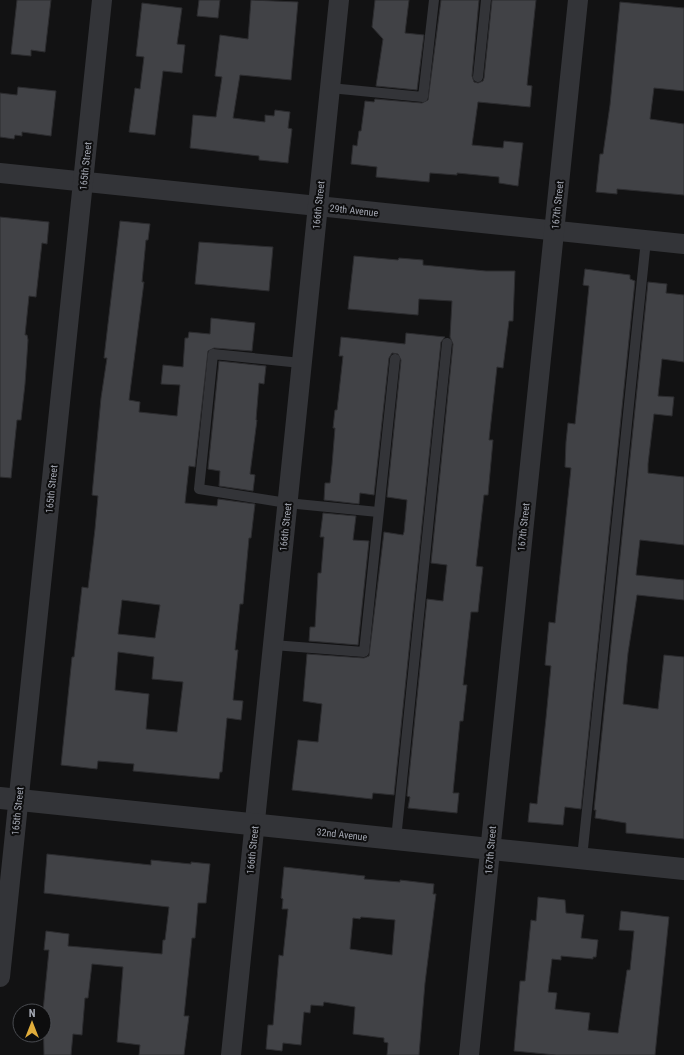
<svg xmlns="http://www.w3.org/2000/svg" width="684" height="1055" viewBox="0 0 684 1055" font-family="'Roboto Condensed',sans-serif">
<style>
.building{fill:#414246;stroke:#2c2c2f;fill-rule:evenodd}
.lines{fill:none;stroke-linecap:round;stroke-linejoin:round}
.service{stroke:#333438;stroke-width:10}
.minor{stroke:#333438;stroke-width:20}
.tertiary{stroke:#333438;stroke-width:22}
.labels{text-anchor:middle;stroke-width:4;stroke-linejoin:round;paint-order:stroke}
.street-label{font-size:10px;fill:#a4a8b3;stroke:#0d0d0e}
</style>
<rect width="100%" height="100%" fill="#121213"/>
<g class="building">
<polygon points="17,0 51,0 45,52 31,50 31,56 11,54"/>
<polygon points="199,0 220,0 218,18 197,16"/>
<polygon points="251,0 298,2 291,80 240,75 233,118 265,122 265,115 274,116 275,110 290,112 288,128 292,129 288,163 259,160 259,156 190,148 193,115 216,117 222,77 215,76 220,35 248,39"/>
<polygon points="375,0 409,0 405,33 424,35 417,90 376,86 383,39 372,27"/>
<polygon points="441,0 479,0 472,76 474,82 478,83 483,81 484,78 492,0 536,0 527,85 532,86 530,107 478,102 472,145 503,148 504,141 523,143 518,186 499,183 499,177 457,173 457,175 430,173 429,182 376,177 377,167 351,164 353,145 357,146 359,131 361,131 365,101 374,102 375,99 422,103 428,100"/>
<polygon points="620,2 684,8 684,91 654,88 650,119 684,124 684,195 617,189 617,194 596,192 600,154 603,154 610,105"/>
<polygon points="142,3 182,8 177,44 185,45 182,73 163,71 155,135 129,132 135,88 140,89 144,57 136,56"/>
<polygon points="18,87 56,91 51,136 22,132 22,136 15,135 14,139 0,137 0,93 17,95"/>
<polygon points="0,217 49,222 47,244 42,243 36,297 29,296 25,335 27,335 28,340 25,384 21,420 17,420 11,478 0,477"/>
<path d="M120,221L150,224L148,240H146L142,282H144L129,400L140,402L139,412L177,416L180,385L161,384L163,365L183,367L185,338H188L189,332L210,334L211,318L255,323L252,351L214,348L208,351L195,467L189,466L185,503L217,506L218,499L255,504L251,538H249L243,604H240L235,650H238L233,700L243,701L241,720L227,718L222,772H220L219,779L133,771L134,764L98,761L97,769L61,765L72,657H74L82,587L88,588L95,529L98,496L92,495L101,398L107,358H104ZM122,600L160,605L155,638L118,634ZM118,652L154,657L152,679L183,682L177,732L146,729L149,694L115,690Z"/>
<polygon points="199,242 273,247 269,291 195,284"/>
<polygon points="354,256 398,260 399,258 423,260 423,265 486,271 515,271 513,321 509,321 503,368 497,367 495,385 489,440 493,440 488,495 484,495 476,566 483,567 480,593 478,612 471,612 463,685 467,685 463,721 460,721 453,793 459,793 457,813 408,808 410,797 407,796 427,599 443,601 447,565 431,563 453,344 450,337 452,301 419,299 418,315 348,309"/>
<polygon points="585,269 630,275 630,279 635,281 581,809 565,807 563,825 528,822 530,803 537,804 546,718 551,666 545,665 549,622 555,623 571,468 565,467 566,442 568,423 575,424 589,286 583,285"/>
<polygon points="648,282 667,284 666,293 684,295 684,362 662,359 658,396 674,397 672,416 654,414 648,464 648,473 684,477 684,545 640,540 636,575 684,580 684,600 637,595 628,653 623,704 658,709 664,655 684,657 684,839 626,833 626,823 595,818 596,810 594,810"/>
<polygon points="406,333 445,337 441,342 394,795 373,793 372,799 292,790 298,740 318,742 322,704 303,701 307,654 364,658 369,656 384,532 403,535 404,532 407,500 387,497 401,360 398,354 392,353 389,358 374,495 360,493 359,504 324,500 325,483 330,483 332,465 335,428 333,428 335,410 337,410 343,356 339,356 341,337 405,344"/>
<polygon points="219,361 266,366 264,384 259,383 256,420 257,420 250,474 255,475 253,491 219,486 220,471 208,469"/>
<polygon points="323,513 356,516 353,540 369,541 358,645 309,641 310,627 315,627 318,573 321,573 324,537 320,537"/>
<polygon points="47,854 151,865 151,860 191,864 191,862 210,864 206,903 198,903 195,938 192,938 184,1016 189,1016 184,1055 139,1055 140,1045 117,1042 123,967 92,964 88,998 85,998 82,1035 73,1034 71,1055 44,1055 43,1011 49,950 44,950 46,931 69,934 68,946 162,954 163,940 165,940 169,907 44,893"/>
<path d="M284,867L365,876L364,879L400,882V880L434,884L433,894H436L425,983L419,1055H387L388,1043L384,1042V1038L353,1034L355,1007L324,1002L323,1006L311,1005L310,1013L304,1012L301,1045L283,1043L282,1051L266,1049L268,1025H273L279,955L283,956L288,909H282L283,899L281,898ZM361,917L395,920L392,955L350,949L353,918L360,919Z"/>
<polygon points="538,897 565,900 566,913 584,915 581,938 598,940 596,957 593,957 593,959 561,956 561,960 552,959 548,992 557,993 555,1009 590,1013 588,1030 618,1033 627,970 630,970 634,931 619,930 621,911 669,917 655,1055 556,1055 514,1051 520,981 525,981 531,920 536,921"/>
</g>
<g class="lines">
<g class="service">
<polyline points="478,77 486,0"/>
<polyline points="330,88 423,97 434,0"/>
<polyline points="301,363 213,354 199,489 287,503 378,512"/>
<polyline points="273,645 364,652 395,359"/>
<polyline points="396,839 447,343"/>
<polyline points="582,858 646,240"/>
</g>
<g class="minor">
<polyline points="0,173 684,244"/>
<polyline points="0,977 102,0"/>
<polyline points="231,1055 339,0"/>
<polyline points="469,1055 578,0"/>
</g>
<polyline class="tertiary" points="0,798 684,869"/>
</g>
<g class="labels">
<g class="street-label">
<text transform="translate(85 166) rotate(-84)" y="4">165th Street</text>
<text transform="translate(318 205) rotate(-84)" y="4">166th Street</text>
<text transform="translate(557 205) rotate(-84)" y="4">167th Street</text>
<text transform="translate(354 210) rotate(6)" y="4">29th Avenue</text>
<text transform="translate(51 489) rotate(-84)" y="4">165th Street</text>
<text transform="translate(285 527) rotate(-84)" y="4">166th Street</text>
<text transform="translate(523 527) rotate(-84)" y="4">167th Street</text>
<text transform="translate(17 811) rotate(-84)" y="4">165th Street</text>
<text transform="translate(342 834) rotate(6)" y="4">32nd Avenue</text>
<text transform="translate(252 850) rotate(-84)" y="4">166th Street</text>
<text transform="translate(490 850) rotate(-85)" y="4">167th Street</text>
</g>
</g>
<g transform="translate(32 1023)"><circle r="19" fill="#0d0d0e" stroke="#494b50"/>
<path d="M0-3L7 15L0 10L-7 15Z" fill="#e1ad3b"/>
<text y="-6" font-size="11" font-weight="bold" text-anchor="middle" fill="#a4a8b3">N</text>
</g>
</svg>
